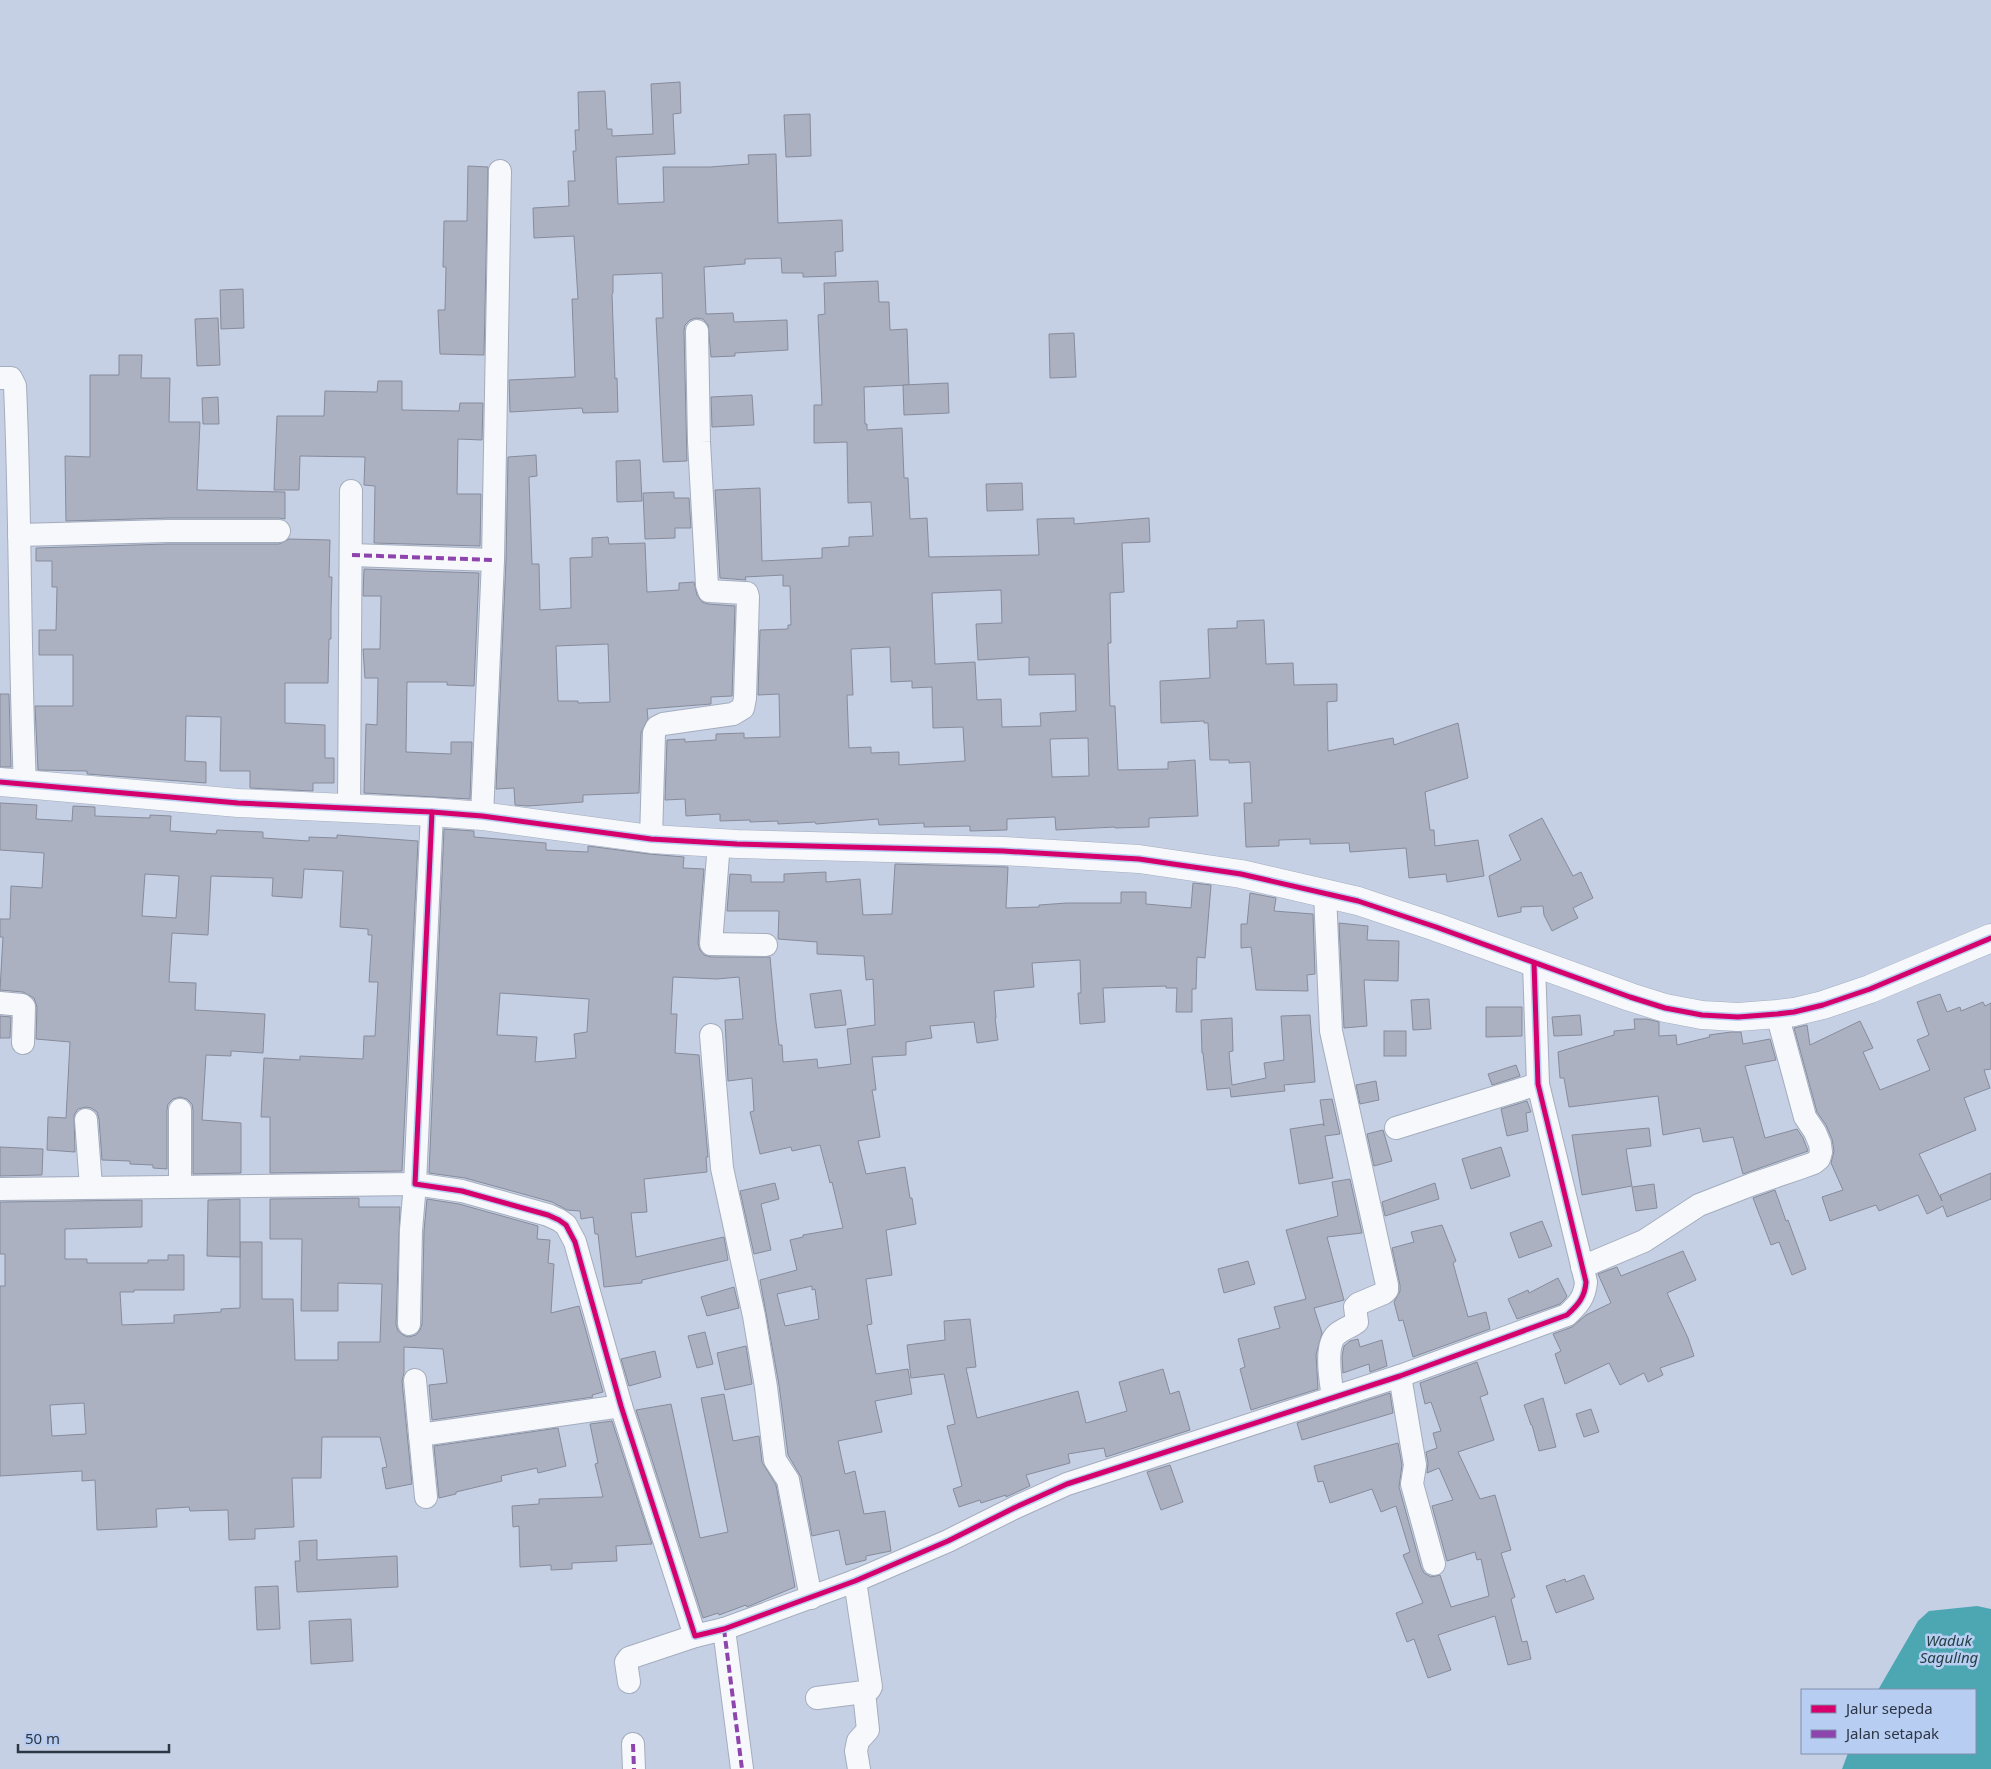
<svg xmlns="http://www.w3.org/2000/svg" width="1991" height="1769" viewBox="0 0 1991 1769" font-family="'Noto Sans',sans-serif">
<style>
.water{fill:#4da7b3}
.building{fill:#abb1c1;stroke:#878c9c;fill-rule:evenodd}
.lines{fill:none;stroke-linecap:round;stroke-linejoin:round}
.minor-casing{stroke:#a4adbd;stroke-width:24}
.tertiary-casing{stroke:#a4adbd;stroke-width:29}
.minor{stroke:#f6f8fb;stroke-width:22}
.tertiary{stroke:#f6f8fb;stroke-width:28}
.quiet{stroke:#8e44ad;stroke-width:4;stroke-dasharray:8 4;stroke-linecap:butt}
.cycleway-casing{stroke:#b8cdf2;stroke-width:8}
.cycleway{stroke:#d6006c;stroke-width:5}
.labels{text-anchor:middle;stroke-width:5;stroke-linejoin:round;paint-order:stroke}
.water-label{font-size:15px;font-style:italic;fill:#263f41;stroke:#b8cdf2}
</style>
<rect width="100%" height="100%" fill="#c5d0e5"/>
<polygon class="water" points="1977,1606 1991,1609 1991,1769 1842,1769 1848,1753 1975,1753 1975,1690 1878,1690 1918,1621 1929,1611"/>
<g class="building">
<polygon points="680,82 681,113 673,114 675,154 616,157 618,204 664,202 663,167 710,167 749,164 748,155 776,154 778,223 842,220 843,251 835,252 836,276 803,277 803,273 782,273 781,258 745,259 745,264 704,267 706,314 733,313 734,322 787,320 788,350 735,353 735,356 711,357 708,325 703,319 696,318 690,320 685,325 684,331 687,461 663,462 656,318 663,318 662,273 613,275 613,293 612,294 615,379 617,378 618,412 583,413 582,408 510,412 509,380 575,377 572,299 578,299 574,236 534,238 533,208 569,206 568,181 575,181 573,151 576,151 575,130 579,130 578,92 605,91 607,129 612,129 612,136 653,134 651,84"/>
<polygon points="810,114 811,156 786,157 784,115"/>
<polygon points="468,166 488,167 484,355 440,354 438,310 445,310 446,267 443,267 444,221 467,221"/>
<path d="M878,281L879,302H889L890,330L907,329L909,385L864,387L865,424H867V430L902,428L904,478H908L910,519L927,518L929,557L1039,555L1037,519L1074,518V524L1149,518L1150,542L1122,543L1124,592L1110,593L1111,643H1108L1110,706H1115L1118,770L1168,769V762L1195,760L1198,816L1149,818V827L1115,828V827L1056,830L1055,817L1007,819V830L970,831V826L924,827V823L879,825L878,819L816,824L815,822L778,824V821L750,822V820L720,821V814L686,816L685,799L665,800L667,740L685,739V742L716,740V734L744,733V738L780,737L779,694L758,695L760,630L788,629V625H791L790,586H783V575L745,577L746,580L720,578L715,490L760,488L762,561L822,558V548L849,546V537L873,536L871,502L848,503L847,442L814,443V405H822L818,315L825,314L824,283ZM1001,590L1002,623L976,624L978,660L1029,657V675L1075,674L1076,711L1040,713L1041,726L1002,727L1001,699L977,700L975,662L935,664L932,593ZM890,647L891,682L912,681V688L932,687L933,728L963,727L965,761L899,765V752L871,753V747L849,748L847,695H853L851,649ZM1088,738L1089,776L1052,777L1050,739Z"/>
<polygon points="243,289 244,328 221,329 220,290"/>
<polygon points="218,318 220,365 197,366 195,319"/>
<polygon points="1074,333 1076,377 1050,378 1049,334"/>
<polygon points="119,355 142,355 141,378 170,378 169,422 200,422 197,490 285,492 285,519 279,518 168,518 66,521 65,456 90,457 90,375 119,375"/>
<polygon points="378,381 402,381 402,410 459,411 460,403 483,403 482,440 458,439 457,494 481,494 480,546 374,543 375,486 364,485 365,457 300,456 299,490 274,490 277,416 324,416 325,391 377,392"/>
<polygon points="948,383 949,413 904,415 903,385"/>
<polygon points="752,395 754,425 712,427 711,397"/>
<polygon points="218,397 219,424 203,424 202,398"/>
<path d="M536,455L537,476L529,477L532,564H539L540,610L571,608L570,558L592,557V538L608,537L609,544L645,543L647,592L679,590V583L694,582L697,595L702,602L708,604L735,606L732,696L711,697V704L647,709L648,719L641,733L639,793L583,795V802L528,806L515,805L514,788L496,789L506,560L508,457ZM608,644L610,702L578,703V701H558L556,646Z"/>
<polygon points="640,460 642,501 617,502 616,461"/>
<polygon points="1022,483 1023,510 987,511 986,484"/>
<polygon points="674,492 674,498 689,498 691,528 675,528 675,538 645,539 643,493"/>
<polygon points="289,539 330,540 329,577 332,577 331,610 331,639 329,639 328,683 285,683 285,723 325,725 325,758 334,758 334,783 313,783 313,791 250,788 250,771 220,771 221,717 186,716 185,761 206,762 206,783 87,774 87,771 38,770 35,706 73,706 73,655 39,655 39,630 56,630 57,587 52,587 52,561 36,561 36,548 168,544 279,544"/>
<polygon points="364,569 479,573 474,686 447,685 447,682 407,682 406,752 451,754 451,742 472,742 470,799 364,793 366,724 377,725 378,678 365,678 363,649 380,649 381,596 363,596"/>
<polygon points="1264,620 1266,664 1293,663 1294,685 1337,684 1337,701 1327,702 1328,751 1393,738 1394,745 1458,723 1468,778 1425,792 1430,830 1434,830 1435,846 1478,840 1484,876 1447,882 1446,874 1409,878 1406,848 1350,852 1349,843 1310,844 1310,839 1279,840 1279,846 1246,847 1244,803 1252,803 1250,762 1229,763 1229,760 1210,760 1208,723 1204,723 1204,721 1161,723 1160,681 1210,678 1208,629 1237,628 1237,621"/>
<polygon points="0,694 9,694 11,767 0,767"/>
<path d="M0,803L37,805L36,819L72,821L73,806L95,807V816L150,818V815L171,816L170,831L216,834L217,830L263,832V838L309,841V837L337,838V835L418,841L402,1171L270,1173V1117H261L264,1058L300,1060V1056L363,1059L364,1036H375L378,982H369L372,935H368V929L340,927L343,871L304,869L302,898L272,896L273,878L211,876L208,935L172,933L169,982L196,983L195,1010L265,1014L263,1053L231,1051V1056L206,1055L202,1120L241,1123V1173L193,1174V1110L192,1104L187,1099L180,1097L173,1099L168,1104L167,1110V1169L153,1168V1165L130,1164V1161L102,1160L99,1119L97,1112L91,1108L86,1107L78,1109L74,1115L75,1152L47,1150L48,1117L66,1118L70,1042L36,1039L37,1007L34,998L23,992L0,990L3,937H0V919H10L11,886L42,888L44,853L0,850ZM145,874L179,876L176,918L142,916Z"/>
<polygon points="1542,818 1573,876 1581,872 1593,898 1573,908 1578,918 1552,931 1544,915 1543,906 1521,907 1521,912 1498,917 1489,876 1521,860 1509,835"/>
<path d="M444,829L474,831V837L546,843V850L588,852V846L649,854L684,857L683,868L704,869L698,943L700,950L704,955L711,957H770L776,1022L779,1045H782L783,1062L817,1059L818,1068L851,1064L847,1029L875,1025L873,979L866,980L864,956L817,954V942L778,939L779,911H727L730,874L751,875V882H784V874L826,872V882L860,879L863,915L892,914L895,864L1008,867L1006,908L1039,907V905L1067,903H1121V892H1146V904L1191,908L1193,883L1211,885L1205,958L1197,957L1196,989H1192V1012H1176L1177,988H1166V986L1103,988L1105,1022L1080,1024L1078,993H1081L1080,960L1032,963L1034,987L994,991L996,1018H995L998,1040L977,1043L974,1022L930,1026L932,1038L906,1042V1055L872,1057L876,1090H872L880,1137L858,1141L866,1174L905,1167L910,1198H912L916,1224L886,1230L892,1275L866,1279L872,1324L867,1325L876,1374L908,1369L912,1394L875,1401L882,1432L838,1441L845,1474L855,1471L864,1514L885,1511L891,1551L866,1556V1560L846,1565L839,1530L812,1536L801,1477L788,1455L779,1385L760,1280L797,1270L790,1240L803,1237V1235L843,1228L832,1182L830,1183L820,1145L792,1151L791,1147L760,1154L750,1112L754,1111L752,1078L728,1081L725,1020L743,1019L739,977L717,979L673,977L671,1014H677L675,1053L699,1055L708,1157H706L707,1172L644,1179L647,1212L631,1213L636,1257L724,1237L728,1260L642,1280V1283L604,1287L598,1234H595L593,1217L581,1219L580,1211L567,1210L552,1202L465,1178L429,1173ZM500,993L589,999L587,1032L574,1034L576,1058L535,1062L537,1037L497,1035ZM812,1286V1290L815,1289L819,1319L785,1326L777,1294Z"/>
<polygon points="1250,893 1276,898 1274,911 1313,914 1315,974 1307,975 1308,991 1256,990 1251,947 1241,948 1241,924 1247,924"/>
<polygon points="1339,923 1368,926 1367,940 1399,941 1398,981 1364,980 1367,1026 1344,1028"/>
<polygon points="841,990 846,1025 815,1028 810,994"/>
<polygon points="1940,994 1947,1012 1960,1007 1961,1011 1983,1002 1985,1006 1991,1003 1991,1069 1984,1070 1990,1088 1964,1098 1976,1130 1919,1154 1942,1201 1940,1195 1991,1173 1991,1199 1947,1217 1943,1206 1927,1214 1918,1195 1879,1211 1876,1205 1830,1221 1822,1197 1843,1190 1831,1163 1834,1151 1832,1139 1826,1125 1817,1112 1794,1028 1807,1025 1810,1045 1860,1021 1873,1048 1863,1052 1880,1090 1930,1070 1917,1040 1929,1035 1917,1002"/>
<polygon points="1429,999 1431,1029 1413,1030 1411,1000"/>
<polygon points="1486,1007 1522,1007 1522,1036 1486,1037"/>
<polygon points="1310,1015 1315,1082 1284,1085 1285,1091 1231,1097 1230,1088 1207,1090 1203,1053 1202,1053 1201,1020 1232,1018 1233,1051 1229,1052 1232,1085 1266,1078 1264,1063 1284,1060 1281,1016"/>
<polygon points="1580,1015 1582,1035 1554,1036 1552,1017"/>
<polygon points="0,1016 11,1017 10,1038 0,1038"/>
<polygon points="1634,1019 1647,1019 1659,1022 1659,1036 1676,1035 1677,1045 1710,1037 1709,1035 1731,1032 1741,1032 1743,1044 1770,1039 1776,1060 1745,1066 1765,1138 1797,1129 1803,1138 1808,1151 1743,1174 1733,1137 1703,1142 1700,1128 1663,1135 1658,1096 1569,1107 1564,1078 1560,1078 1558,1052 1614,1035 1614,1031 1635,1029"/>
<rect x="1384" y="1031" width="22" height="25"/>
<polygon points="1516,1065 1520,1076 1492,1085 1488,1074"/>
<polygon points="1376,1081 1379,1100 1360,1104 1356,1085"/>
<polygon points="1332,1099 1340,1134 1325,1136 1333,1178 1299,1184 1290,1129 1323,1124 1324,1126 1320,1100"/>
<polygon points="1527,1101 1531,1112 1526,1113 1528,1131 1507,1136 1501,1109"/>
<polygon points="1649,1128 1651,1146 1626,1149 1632,1186 1582,1195 1572,1135"/>
<polygon points="1383,1130 1392,1161 1374,1166 1367,1134"/>
<polygon points="0,1147 43,1149 42,1175 0,1176"/>
<polygon points="1501,1147 1510,1176 1471,1189 1462,1159"/>
<polygon points="1350,1179 1362,1233 1327,1237 1344,1300 1314,1308 1322,1333 1316,1355 1318,1389 1251,1410 1240,1369 1245,1367 1238,1339 1280,1328 1274,1307 1306,1299 1286,1230 1338,1216 1332,1182"/>
<polygon points="775,1183 779,1199 761,1204 771,1250 754,1254 740,1191"/>
<polygon points="1435,1183 1439,1199 1385,1216 1382,1202"/>
<polygon points="1654,1184 1657,1208 1636,1211 1632,1187"/>
<polygon points="1775,1190 1786,1221 1788,1220 1806,1269 1792,1275 1779,1242 1771,1245 1753,1198"/>
<path d="M359,1198V1207H400L396,1324L398,1331L403,1335L408,1337L416,1335L420,1330L422,1324L424,1231L427,1199L459,1204L538,1226L537,1239L550,1240L548,1263L554,1264L551,1313L579,1306L603,1392L592,1395L593,1397L432,1420L429,1385L447,1383L443,1349L404,1347V1373L402,1381L412,1484L386,1489L382,1468L387,1467L380,1437H322L321,1478H292L294,1527L255,1529V1539L229,1540L228,1510L190,1511L189,1507L156,1509L157,1527L97,1530L95,1480L82,1481V1471L0,1476V1286H5V1254H0V1202L142,1200V1227L65,1229V1259H87V1263H148V1260H168V1255H184V1290H134V1292H120L122,1325L174,1323V1315L221,1312V1309L240,1308V1242H262V1299H293L295,1360H338V1342H380L382,1284L338,1283V1311H301L302,1239H270V1199ZM84,1403L86,1434L52,1436L50,1405Z"/>
<polygon points="240,1199 240,1257 207,1256 208,1200"/>
<polygon points="1542,1221 1552,1246 1519,1258 1510,1233"/>
<polygon points="1442,1225 1456,1261 1453,1263 1468,1317 1486,1312 1490,1329 1413,1357 1403,1320 1399,1321 1394,1302 1400,1291 1400,1285 1392,1248 1414,1242 1411,1232"/>
<polygon points="1683,1251 1696,1280 1667,1293 1688,1338 1694,1356 1660,1368 1663,1375 1648,1382 1644,1373 1620,1385 1609,1363 1565,1384 1555,1354 1561,1351 1553,1334 1572,1327 1586,1315 1611,1303 1598,1274 1617,1267 1621,1276"/>
<polygon points="1248,1261 1255,1284 1224,1293 1218,1269"/>
<polygon points="1558,1278 1567,1296 1565,1299 1560,1304 1517,1319 1508,1299 1528,1290 1529,1293"/>
<polygon points="734,1287 739,1308 707,1316 701,1297"/>
<polygon points="970,1319 976,1367 966,1368 977,1418 1078,1391 1086,1423 1127,1411 1119,1382 1163,1369 1170,1394 1179,1391 1190,1430 1106,1457 1104,1448 1068,1454 1070,1463 1026,1475 1030,1486 1006,1497 1006,1495 981,1503 980,1500 959,1507 953,1489 962,1486 947,1426 955,1424 944,1374 911,1378 907,1345 945,1340 944,1321"/>
<polygon points="705,1332 713,1364 697,1368 688,1336"/>
<polygon points="1358,1339 1360,1347 1382,1340 1387,1366 1370,1372 1369,1364 1343,1373 1342,1357 1344,1346 1350,1341"/>
<polygon points="746,1346 752,1384 725,1390 717,1353"/>
<polygon points="655,1351 661,1377 629,1386 621,1359"/>
<polygon points="1477,1362 1488,1394 1480,1397 1494,1440 1458,1452 1480,1499 1495,1495 1511,1550 1501,1553 1515,1597 1511,1599 1522,1642 1527,1641 1531,1659 1508,1665 1495,1616 1438,1635 1451,1670 1428,1678 1414,1639 1407,1642 1396,1613 1423,1603 1403,1555 1410,1552 1396,1506 1381,1512 1372,1489 1330,1503 1323,1481 1318,1482 1314,1466 1398,1443 1402,1465 1399,1487 1421,1567 1424,1573 1431,1577 1440,1575 1451,1607 1489,1596 1481,1559 1477,1560 1475,1552 1447,1561 1432,1506 1453,1500 1439,1468 1427,1473 1428,1463 1426,1452 1437,1448 1433,1433 1441,1431 1431,1402 1425,1404 1420,1383"/>
<polygon points="1390,1393 1393,1413 1302,1440 1297,1423"/>
<polygon points="724,1394 733,1441 759,1436 762,1462 776,1485 795,1587 747,1607 746,1605 719,1615 718,1613 703,1618 636,1410 671,1404 700,1538 728,1532 701,1398"/>
<polygon points="1543,1398 1556,1447 1539,1451 1532,1425 1531,1425 1524,1405"/>
<polygon points="1591,1409 1599,1432 1584,1437 1576,1414"/>
<polygon points="612,1421 652,1544 616,1546 617,1561 572,1563 572,1569 551,1570 551,1565 520,1567 519,1526 513,1527 512,1506 539,1504 539,1499 603,1497 595,1464 598,1463 590,1424"/>
<polygon points="558,1428 566,1466 538,1473 537,1468 501,1476 502,1481 456,1492 456,1494 439,1498 434,1446"/>
<polygon points="1170,1465 1183,1502 1161,1510 1147,1472"/>
<polygon points="317,1540 317,1560 397,1556 398,1587 297,1592 295,1561 300,1561 299,1541"/>
<polygon points="1584,1575 1594,1599 1556,1613 1546,1586 1565,1579 1566,1582"/>
<polygon points="278,1586 280,1629 257,1630 255,1587"/>
<polygon points="351,1619 353,1661 311,1664 309,1621"/>
</g>
<g class="lines">
<g class="minor-casing">
<g id="minor">
<path d="M0,378H11L15,386C21,519 19,651 25,784"/>
<polyline points="19,535 168,531 279,531"/>
<polyline points="352,555 493,560"/>
<polyline points="349,808 351,491"/>
<path d="M432,812L415,1184L462,1191L548,1215L559,1220L566,1225L575,1242L621,1406L695,1636L724,1629L855,1581L948,1541L1014,1508L1067,1484L1400,1376L1567,1315C1578,1305 1585,1297 1586,1282L1538,1084L1534,963"/>
<polyline points="482,816 493,560 500,171"/>
<polyline points="651,839 654,733 657,727 663,724 733,714 743,708 745,698 748,597 747,593 744,593 709,591 707,585 699,442 697,331"/>
<polyline points="719,843 711,944 766,945"/>
<path d="M1325,894L1331,1031L1387,1285V1290L1384,1293L1358,1304L1355,1307L1357,1322C1351,1327 1342,1329 1336,1335C1324,1347 1331,1382 1333,1398"/>
<polyline points="0,1003 22,1005 24,1007 23,1043"/>
<polyline points="711,1035 722,1168 754,1316 766,1387 775,1460 788,1480 811,1598"/>
<polyline points="180,1110 180,1186"/>
<polyline points="86,1120 91,1187"/>
<polyline points="1396,1128 1538,1084"/>
<polyline points="0,1189 415,1184 411,1230 409,1324"/>
<polyline points="1582,1267 1644,1241 1699,1205 1753,1184 1800,1168 1814,1163 1819,1159 1821,1152 1820,1144 1815,1132 1805,1117 1777,1014"/>
<polyline points="1400,1376 1415,1465 1412,1484 1434,1564"/>
<polyline points="415,1380 420,1435 621,1406"/>
<polyline points="420,1435 426,1497"/>
<polyline points="724,1629 742,1769"/>
<polyline points="629,1682 626,1662 629,1658 695,1636"/>
<polyline points="817,1698 864,1692 869,1690 871,1687 855,1581"/>
<polyline points="633,1744 634,1769"/>
<polyline points="859,1769 856,1751 858,1741 868,1730 864,1692"/>
</g>
</g>
<g class="tertiary-casing">
<polyline id="tertiary" points="0,782 238,803 432,812 482,816 651,839 737,844 1003,851 1139,859 1241,874 1358,901 1436,927 1630,997 1665,1008 1702,1015 1738,1017 1777,1014 1794,1012 1823,1005 1870,989 1991,938"/>
</g>
<use href="#minor" class="minor"/>
<use href="#tertiary" class="tertiary"/>
<g class="quiet">
<polyline points="352,555 493,560"/>
<polyline points="724,1629 742,1769"/>
<polyline points="633,1744 634,1769"/>
</g>
<g class="cycleway-casing">
<g id="cycleway">
<polyline points="0,782 238,803 432,812 482,816 651,839 737,844 1003,851 1139,859 1241,874 1358,901 1436,927 1630,997 1665,1008 1702,1015 1738,1017 1777,1014 1794,1012 1823,1005 1870,989 1991,938"/>
<path d="M432,812L415,1184L462,1191L548,1215L559,1220L566,1225L575,1242L621,1406L695,1636L724,1629L855,1581L948,1541L1014,1508L1067,1484L1400,1376L1567,1315C1578,1305 1585,1297 1586,1282L1538,1084L1534,963"/>
</g>
</g>
<use href="#cycleway" class="cycleway"/>
</g>
<g class="labels">
<g class="water-label">
<text x="1949" y="1646">Waduk<tspan x="1949" dy="17">Saguling</tspan></text>
</g>
</g>
<rect x="1801" y="1689" width="175" height="65" fill="#b8cdf2" stroke="#8090ac"/>
<rect x="1811" y="1705" width="25" height="8" fill="#d6006c" stroke="#8090ac"/>
<text x="1846" y="1714" font-size="15" fill="#2c3543">Jalur sepeda</text>
<rect x="1811" y="1730" width="25" height="8" fill="#8e44ad" stroke="#8090ac"/>
<text x="1846" y="1739" font-size="15" fill="#2c3543">Jalan setapak</text>
<path d="M18 1744v8h151v-8" fill="none" stroke="#2c3543" stroke-width="2.5"/>
<text x="25" y="1744" font-size="15" fill="#2c3543" stroke="#b8cdf2" stroke-width="4" paint-order="stroke">50 m</text>
</svg>
